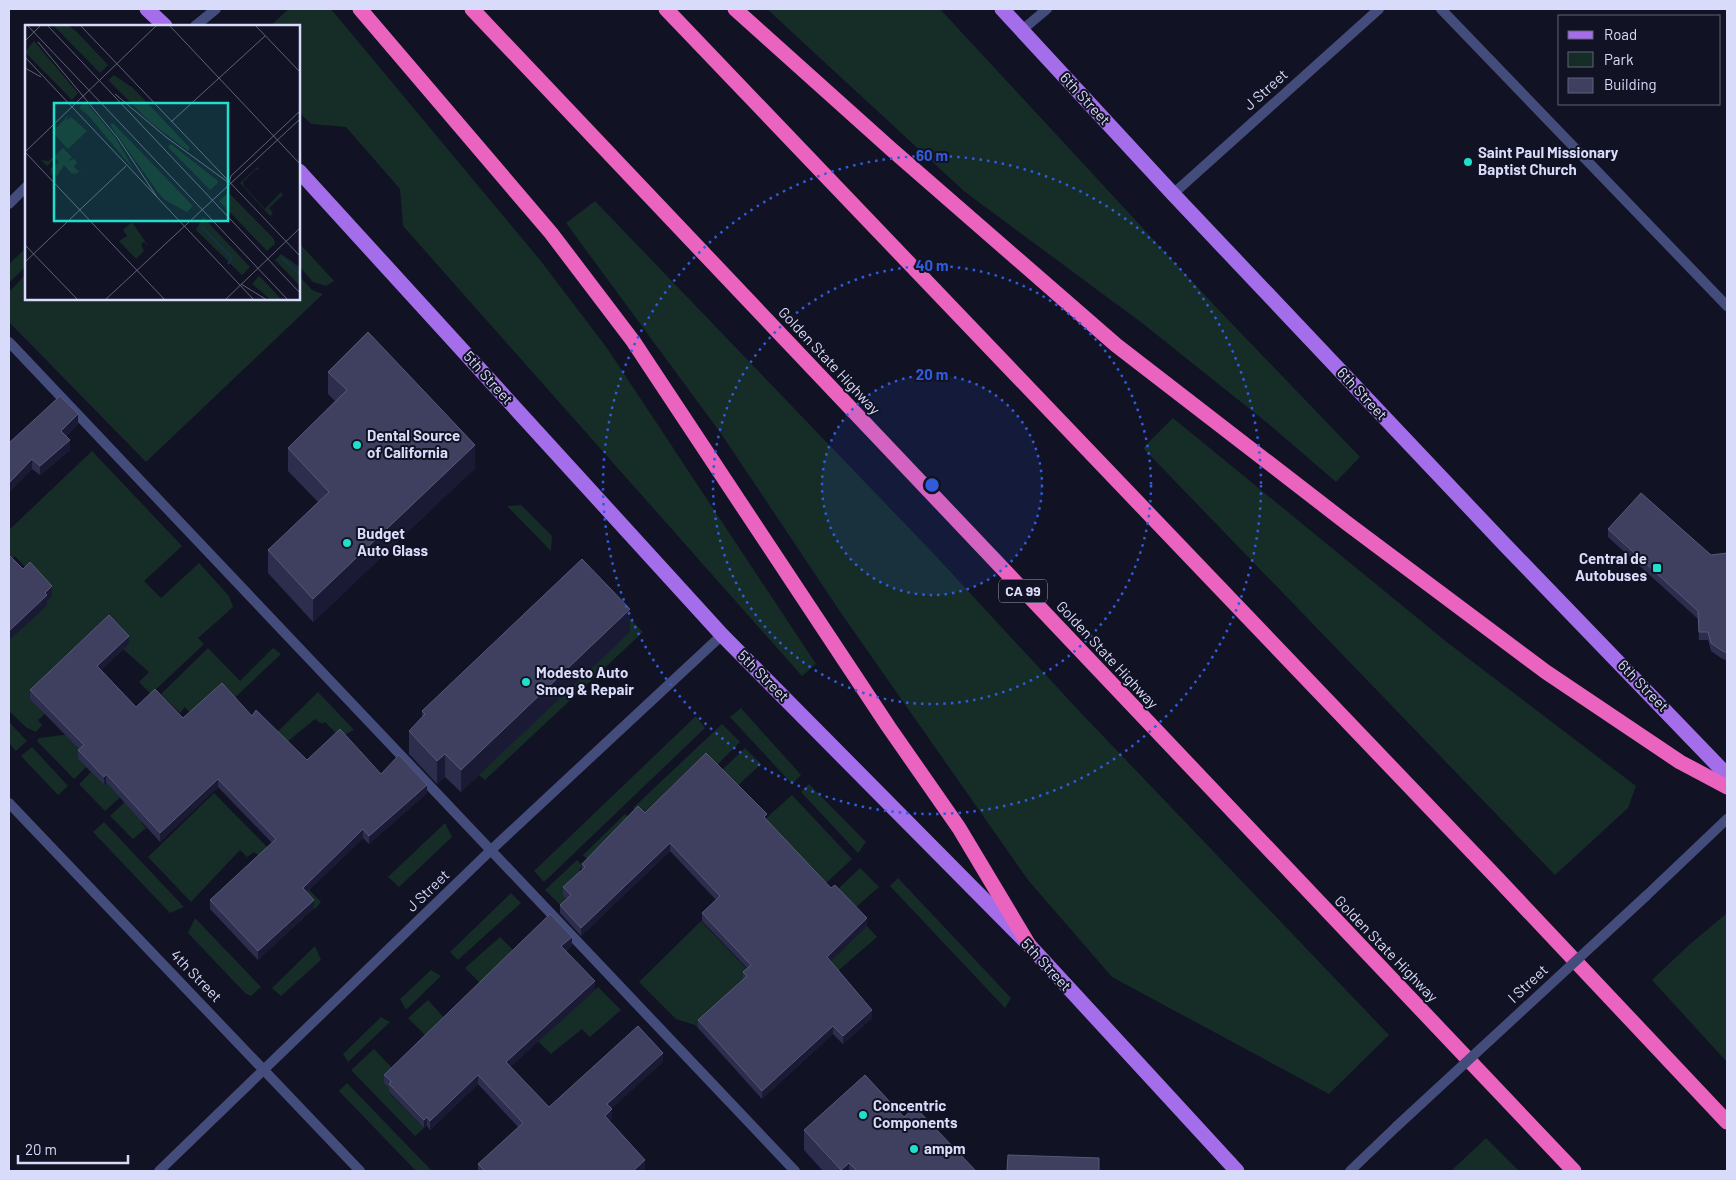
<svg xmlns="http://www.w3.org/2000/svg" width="1736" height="1180" viewBox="0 0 1736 1180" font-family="Barlow,sans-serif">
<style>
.green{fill:#152c27}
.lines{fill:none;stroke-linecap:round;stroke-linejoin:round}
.lane{stroke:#434c7b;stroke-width:10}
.street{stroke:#434c7b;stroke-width:10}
.primary{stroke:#a46eeb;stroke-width:15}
.highway{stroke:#ea63be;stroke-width:15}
.street-bridge{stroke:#434c7b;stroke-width:10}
.wall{fill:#2d2d4e}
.shaded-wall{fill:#1a1a35}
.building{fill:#3f4060;stroke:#575878}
.ring{fill:none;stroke:#305cdb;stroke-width:2.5;stroke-dasharray:2.5 5}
.poi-dot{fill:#1ee0cd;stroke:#111223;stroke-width:2}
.labels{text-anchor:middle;stroke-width:4;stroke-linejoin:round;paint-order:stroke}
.shield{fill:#111223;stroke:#9c9fba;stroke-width:1}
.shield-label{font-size:14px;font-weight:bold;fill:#d8dbfa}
.street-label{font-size:15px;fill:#d8dbfa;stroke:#111223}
.poi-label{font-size:15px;font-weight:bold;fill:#d8dbfa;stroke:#111223;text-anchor:start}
.inset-river{fill:none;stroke:#153043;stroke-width:2.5}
.inset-road{fill:none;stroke:#616279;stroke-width:1}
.view{fill:#1ee0cd;fill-opacity:0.15;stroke:#1ee0cd;stroke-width:2.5}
.inset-edge{fill:none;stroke:#d8dbfa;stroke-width:2.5}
.centre{fill:#305cdb;stroke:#111223;stroke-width:2.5}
.ring-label{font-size:15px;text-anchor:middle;font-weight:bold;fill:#305cdb;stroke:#111223;stroke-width:4;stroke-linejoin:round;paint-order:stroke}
</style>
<rect width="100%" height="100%" fill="#111223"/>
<g class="green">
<polygon points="289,9 331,9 540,260 607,348 816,664 802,676 403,226 400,189 346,127 311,124 299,112 299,26 270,26"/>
<polygon points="767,9 940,9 1214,305 1360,457 1336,482 1271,426 1142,323 965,192"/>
<polygon points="595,201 932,552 1081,713 1389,1035 1329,1094 1112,977 1028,880 843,616 722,435 566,223"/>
<polygon points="299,243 334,281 326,286 313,282 299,266"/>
<polygon points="26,248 26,266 9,283 9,264"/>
<polygon points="26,274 26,299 299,299 299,276 312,290 323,294 146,462 9,322 9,292"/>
<polygon points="1173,418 1448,643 1636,786 1628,808 1555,875 1143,448"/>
<polygon points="92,451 182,546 144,581 161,598 199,563 229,596 233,607 198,638 204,644 151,694 139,682 149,672 123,649 128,644 31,698 45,714 38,720 42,725 36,732 27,728 9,711 9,640 47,605 45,602 52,596 15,556 9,561 9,530"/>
<polygon points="521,505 552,536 551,551 507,506"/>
<polygon points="588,576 643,632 485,780 479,775"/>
<polygon points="208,648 240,681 273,648 281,654 203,728 185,707 180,713 161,694"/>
<polygon points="318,692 354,730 340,737 325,722 322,724 315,719 287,742 262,747"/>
<polygon points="741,708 801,775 792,784 730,717"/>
<polygon points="696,716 705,728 544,882 534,871"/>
<polygon points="9,722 27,741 16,751 9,743"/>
<polygon points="722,724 740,742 717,765 645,821 633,808"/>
<polygon points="71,734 84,753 78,759 86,767 74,779 37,741 39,738"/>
<polygon points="155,736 145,775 105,811 79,784 91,772 104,785"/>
<polygon points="32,747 68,786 58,795 21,756"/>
<polygon points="745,748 761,764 734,789 722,770"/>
<polygon points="809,784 866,842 858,853 801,792"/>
<polygon points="214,793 321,902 315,909 286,878 254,852 247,857 240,850 191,902 148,857"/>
<polygon points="792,795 852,859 824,885 764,820"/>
<polygon points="130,797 148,815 141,822 146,828 133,839 110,816"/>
<polygon points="625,814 631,820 595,867 583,855"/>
<polygon points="104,822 184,907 170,913 93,832"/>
<polygon points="445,823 452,837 399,887 388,877"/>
<polygon points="577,860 583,866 579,870 585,875 593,924 587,931 545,890"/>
<polygon points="860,868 879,887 856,907 838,889"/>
<polygon points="898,878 1011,998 1005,1008 890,886"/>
<polygon points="511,893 521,903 458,960 450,952"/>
<polygon points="1727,913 1727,1062 1652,980 1689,945"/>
<polygon points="195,918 261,987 251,996 245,993 188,933"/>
<polygon points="701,921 751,973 743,981 776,1014 867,926 877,937 754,1044 721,1007 698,1028 695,1025 676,1019 639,982"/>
<polygon points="500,937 517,954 505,967 559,1023 598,987 621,1010 590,1037 582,1029 551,1054 465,968"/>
<polygon points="315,946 321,960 281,996 272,988"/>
<polygon points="431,970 441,976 406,1010 400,999"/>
<polygon points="428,1000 447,1021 468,1078 408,1018"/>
<polygon points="381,1017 390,1022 348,1062 343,1054"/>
<polygon points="374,1049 396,1072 389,1093 424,1128 415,1136 351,1070"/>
<polygon points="347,1083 432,1171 416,1171 339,1091"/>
<polygon points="1486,1138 1519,1171 1451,1171"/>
</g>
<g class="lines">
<g class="lane">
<polyline points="1441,9 1727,306"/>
<polyline points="1022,30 1047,9"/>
<polyline points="9,342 795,1171"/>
</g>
<g class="street">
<polyline points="195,26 216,9"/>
<polyline points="1173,194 1379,9"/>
<polyline points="9,204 26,187"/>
<polyline points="9,803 360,1171"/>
<polyline points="1646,896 1727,819"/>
<polyline points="159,1171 490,851 722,635"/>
<polyline points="1350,1171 1397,1126"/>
</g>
<g class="primary">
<polyline points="147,9 165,26"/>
<polyline points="1002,9 1173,194 1506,546 1727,775"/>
<polyline points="299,171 722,635 1029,945 1237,1171"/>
</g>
<g class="highway">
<polyline points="360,9 551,233 633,341 888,726 959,828 1029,945"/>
<polyline points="472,9 1574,1171"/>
<polyline points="666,9 1497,878 1727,1122"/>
<polyline points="735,9 891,149 1116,345 1348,524 1546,672 1680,762 1727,787"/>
</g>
<polyline class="street-bridge" points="1397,1126 1646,896"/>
</g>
<g class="wall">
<polygon points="328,372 475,468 313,622 268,573 268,550 318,502 288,471 288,448 335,401 328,394"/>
<polygon points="78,424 66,436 70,450 40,475 32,469 9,492 9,443"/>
<polygon points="1608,529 1711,555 1727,553 1727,661 1721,658 1711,651 1708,640 1699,640 1698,619 1608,537"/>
<polygon points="630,632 461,792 445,777 437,784 409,754 409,731 422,718 422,711"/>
<polygon points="129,644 101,670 136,707 183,718 252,716 307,760 381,774 427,793 369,844 363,838 307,892 314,908 258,960 210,909 210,900 272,843 218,787 160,842 106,782 104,785 78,759 78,750 79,749 30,699 30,690"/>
<polygon points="645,813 767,820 867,926 830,962 872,1018 843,1044 833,1034 762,1099 698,1028 698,1020 743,980 743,972 747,968 702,921 702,913 716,900 670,851 581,936 560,913 560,905 567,899 563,895 563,887 582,870 582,864"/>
<polygon points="572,945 566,951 595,990 510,1067 549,1107 663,1062 611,1108 612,1118 609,1121 645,1169 642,1171 478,1171 478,1164 518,1127 478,1084 430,1130 427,1126 424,1128 389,1092 389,1088 384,1083 384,1075"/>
<polygon points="904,1117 976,1171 823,1171 804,1150 804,1130"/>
</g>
<g class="shaded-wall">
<polygon points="78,414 78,424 61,440 61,431"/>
<polygon points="70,440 70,450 40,475 40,466"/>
<polygon points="475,445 475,468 313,622 313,599"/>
<polygon points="32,459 32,469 9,492 9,483"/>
<polygon points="52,586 52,596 47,600 47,605 9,640 9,631"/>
<polygon points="630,609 630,632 461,792 461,770"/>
<polygon points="129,636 129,644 97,674 97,666"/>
<polygon points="445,754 445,777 437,784 437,761"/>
<polygon points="106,774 106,782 104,785 104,777"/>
<polygon points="218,779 218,787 160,842 160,833"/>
<polygon points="427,785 427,793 369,844 369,836"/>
<polygon points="363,829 363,838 303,896 303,888"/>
<polygon points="670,843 670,851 581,936 581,928"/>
<polygon points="314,900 314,908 258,960 258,951"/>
<polygon points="867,918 867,926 827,965 827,957"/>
<polygon points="572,937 572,945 561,955 561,946"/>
<polygon points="595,981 595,990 506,1071 506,1062"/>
<polygon points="872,1010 872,1018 843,1044 843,1036"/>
<polygon points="833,1026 833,1034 762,1099 762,1091"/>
<polygon points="663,1053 663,1062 607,1113 607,1104"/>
<polygon points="478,1075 478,1084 430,1130 430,1121"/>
<polygon points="612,1109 612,1118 605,1125 605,1116"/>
<polygon points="427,1117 427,1126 424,1128 424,1120"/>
<polygon points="645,1160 645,1169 642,1171 633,1171"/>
<polygon points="849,1163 849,1171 841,1171 841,1170"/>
</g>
<g class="building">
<polygon points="368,332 475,445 313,599 268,550 329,492 288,448 347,390 328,372"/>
<polygon points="60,396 78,414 61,431 70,440 40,466 32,459 9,483 9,443"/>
<polygon points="1641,493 1711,555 1727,553 1727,653 1721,650 1711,643 1708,632 1699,632 1698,611 1608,529"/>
<polygon points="9,555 23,569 30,562 52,586 45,593 47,595 9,631"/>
<polygon points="582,559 630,609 461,770 445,754 437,761 409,731 425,714 422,711"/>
<polygon points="109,615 129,636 97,666 136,707 155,689 183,718 222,683 252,716 256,710 307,760 340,729 381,774 399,755 427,785 369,836 363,829 303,888 314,900 258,951 210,900 276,839 218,779 160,833 106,774 104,777 78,750 84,745 30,690"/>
<polygon points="706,753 767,814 764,817 831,888 835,885 867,918 827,957 872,1010 843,1036 833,1026 762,1091 698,1020 747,976 743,972 751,965 702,913 720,896 670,843 581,928 560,905 571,895 563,887 585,867 582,864 638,806 645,813"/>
<polygon points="550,914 572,937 561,946 595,981 506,1062 549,1107 638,1026 663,1053 607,1104 612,1109 605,1116 645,1160 633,1171 485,1171 478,1164 523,1123 478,1075 430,1121 427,1117 424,1120 389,1084 391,1081 384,1075"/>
<polygon points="865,1075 904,1117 915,1107 976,1171 857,1171 849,1163 841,1170 804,1130"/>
<polygon points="1008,1155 1099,1158 1099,1171 1007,1171"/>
</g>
<circle cx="932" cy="485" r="110" fill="#305cdb" fill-opacity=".12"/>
<g class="ring">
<circle cx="932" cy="485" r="110"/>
<circle cx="932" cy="485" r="219"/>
<circle cx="932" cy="485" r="329"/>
</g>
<g class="poi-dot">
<circle cx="1468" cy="162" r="5"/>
<circle cx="357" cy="445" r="5"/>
<circle cx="347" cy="543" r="5"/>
<rect x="1652" y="563" width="10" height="10" rx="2.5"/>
<circle cx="526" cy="682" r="5"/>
<circle cx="863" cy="1115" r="5"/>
<circle cx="914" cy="1149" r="5"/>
</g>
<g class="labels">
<rect class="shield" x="999" y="579.5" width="48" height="23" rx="4"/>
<g class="shield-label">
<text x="1023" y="596">CA 99</text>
</g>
<g class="street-label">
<text transform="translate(1266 90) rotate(-42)" y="5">J Street</text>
<text transform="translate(1085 99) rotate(47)" y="5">6th Street</text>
<text transform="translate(829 361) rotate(47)" y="5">Golden State Highway</text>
<text transform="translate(488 378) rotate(48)" y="5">5th Street</text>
<text transform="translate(1362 394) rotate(47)" y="5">6th Street</text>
<text transform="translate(1107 655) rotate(47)" y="5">Golden State Highway</text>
<text transform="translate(763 676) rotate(45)" y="5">5th Street</text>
<text transform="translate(1643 686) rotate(46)" y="5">6th Street</text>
<text transform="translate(428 891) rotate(-44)" y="5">J Street</text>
<text transform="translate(1386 949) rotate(46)" y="5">Golden State Highway</text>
<text transform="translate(1046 965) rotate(47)" y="5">5th Street</text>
<text transform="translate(196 976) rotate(46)" y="5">4th Street</text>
<text transform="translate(1528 984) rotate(-43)" y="5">I Street</text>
</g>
<g class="poi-label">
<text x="1478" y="158">Saint Paul Missionary<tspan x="1478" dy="17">Baptist Church</tspan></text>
<text x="367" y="441">Dental Source<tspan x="367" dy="17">of California</tspan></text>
<text x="357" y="539">Budget<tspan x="357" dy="17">Auto Glass</tspan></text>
<text x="1647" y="564" text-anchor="end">Central de<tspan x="1647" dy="17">Autobuses</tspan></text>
<text x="536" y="678">Modesto Auto<tspan x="536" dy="17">Smog &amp; Repair</tspan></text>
<text x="873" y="1111">Concentric<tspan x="873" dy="17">Components</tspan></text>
<text x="924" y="1154">ampm</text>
</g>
</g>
<g transform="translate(25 25)">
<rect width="275" height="275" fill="#111223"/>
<path d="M28,0H43L53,8L83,40L75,48ZM9,16L53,68L47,75L0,27ZM89,50L108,63L165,123L163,126L125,97L83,55ZM60,76L90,112L109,145L63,90L54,83ZM44,90L41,96L46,92L62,106L43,124L27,107ZM88,98L168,181L162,187L140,175L132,166L85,100ZM146,119L193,156L192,159L185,165L143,122ZM38,123L47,132L43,136L49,134L52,137L49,142L53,146L57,143L49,151L51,147L47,149L39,140L32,151L29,149L30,153L24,146L27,147L25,144L34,137L30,133L22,141L16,135L24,136ZM232,142L235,145L231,144L218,157L219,161L240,184L256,167L258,170L244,183L248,188L245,191L215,158ZM202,169H205L249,214L250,219L242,226L194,176ZM178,192L225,242L217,250L171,205ZM107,197L124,222L119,217L116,219L119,226L111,234L94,216L102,211L98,205ZM256,229L275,242V261L250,235ZM234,251L244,261L257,275H246L227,259Z" fill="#152c27"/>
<path class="inset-river" d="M176,201L207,233L203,239M256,232L275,250"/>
<path class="inset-road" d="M2,0L263,275M22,0L275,268M55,0L275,231M144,0L275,139M230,0L275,47M0,16L16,0M13,17L92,112L132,172M0,32L229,275M0,43L16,52M90,69L141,112L204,158M146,97L240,11M0,127L140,275M0,127L132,0M204,158L206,151L275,86M0,220L53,275M0,237L101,141M216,259L242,275M80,275L275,94M200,275L275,203"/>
<path class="view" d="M29,78H203V196H29Z"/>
<rect width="275" height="275" class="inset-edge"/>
</g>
<circle cx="932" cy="485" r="8" class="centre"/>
<g class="ring-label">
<text x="932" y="161">60 m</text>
<text x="932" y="271">40 m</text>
<text x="932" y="380">20 m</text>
</g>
<rect width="1736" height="1180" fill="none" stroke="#d8dbfa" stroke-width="20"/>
<rect x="1558" y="15" width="162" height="90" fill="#111223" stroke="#616279"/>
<rect x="1568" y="31" width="25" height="8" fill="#a46eeb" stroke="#616279"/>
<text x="1604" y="40" font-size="15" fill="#d8dbfa">Road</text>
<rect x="1568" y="52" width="25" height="15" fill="#152c27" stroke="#616279"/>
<text x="1604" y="65" font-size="15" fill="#d8dbfa">Park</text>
<rect x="1568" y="78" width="25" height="15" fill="#3f4060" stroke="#616279"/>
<text x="1604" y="90" font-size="15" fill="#d8dbfa">Building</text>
<path d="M18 1155v8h110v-8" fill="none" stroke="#d8dbfa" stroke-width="2.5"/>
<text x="25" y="1155" font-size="15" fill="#d8dbfa" stroke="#111223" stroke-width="4" paint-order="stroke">20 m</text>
</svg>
